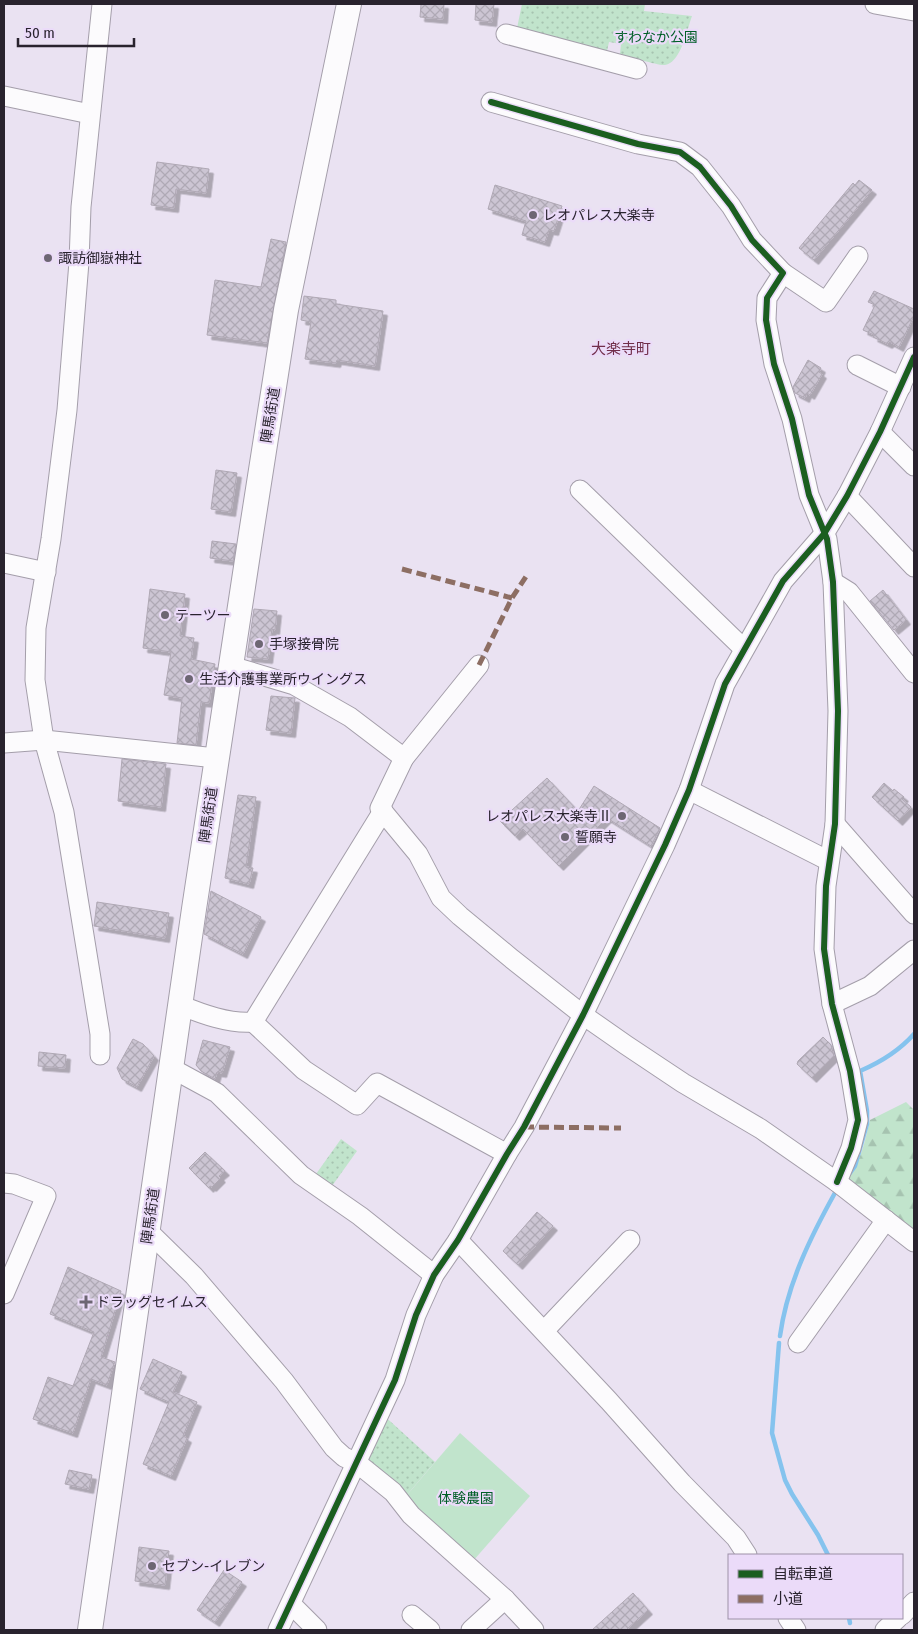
<svg xmlns="http://www.w3.org/2000/svg" width="918" height="1634" viewBox="0 0 918 1634" font-family="'Fira Sans Condensed','Noto Sans JP',sans-serif">
<style>
.grass{fill:url(#grass-dots)}
.forest{fill:url(#forest-firs)}
.garden{fill:#c1e4cc}
.lines{fill:none;stroke-linecap:round;stroke-linejoin:round}
.stream{stroke:#85c3ee;stroke-width:4.5}
.building{fill:url(#building-cross-hatch);stroke:#afa8b4;filter:url(#shadow)}
.minor-casing{stroke:#a49eaa;stroke-width:21}
.major-casing{stroke:#a49eaa;stroke-width:26}
.minor{stroke:#fcfbfd;stroke-width:19}
.major{stroke:#fcfbfd;stroke-width:24}
.quiet{stroke:#8d6e63;stroke-width:5;stroke-dasharray:10 5;stroke-linecap:butt}
.cycleway-casing{stroke:#ebdbf9;stroke-width:9}
.cycleway{stroke:#1b5e20;stroke-width:6}
.poi-dot{fill:#6d6673;stroke:#ebdbf9;stroke-width:2}
.labels{text-anchor:middle;stroke-width:4.5;stroke-linejoin:round;paint-order:stroke}
.park-label{font-size:14px;fill:#005f27;stroke:#ebdbf9}
.poi-label{font-size:14px;fill:#29232e;stroke:#ebdbf9;text-anchor:start}
.street-label{font-size:14px;fill:#29232e;stroke:#ebdbf9}
.neighbourhood-label{font-size:15px;fill:#712e4b;stroke:#ebdbf9}
</style>
<defs>
<pattern id="grass-dots" width="8" height="8" patternUnits="userSpaceOnUse" patternTransform="scale(1.25)"><rect width="8" height="8" fill="#c1e4cc"/><path d="M2 2h.1M6 6h.1" fill="none" stroke="#a6c3b0" stroke-width="1.8" stroke-linecap="round"/></pattern>
<pattern id="forest-firs" width="22" height="20" patternUnits="userSpaceOnUse" patternTransform="scale(1.25)"><rect width="22" height="20" fill="#c1e4cc"/><path d="M5 1l3.5 6h-7zM16 11l3.5 6h-7z" fill="#a6c3b0"/></pattern>
<pattern id="building-cross-hatch" width="8" height="8" patternUnits="userSpaceOnUse" patternTransform="scale(1.25)"><rect width="8" height="8" fill="#ccc5d3"/><path d="M0 0l8 8M0 8l8-8" fill="none" stroke="#afa9b5"/></pattern>
<filter id="shadow"><feDropShadow dx="4.5" dy="4.5" stdDeviation="0" flood-color="#0004"/></filter>
</defs>
<rect width="100%" height="100%" fill="#eae2f2"/>
<g class="grass">
<path d="M522,4H645L644,11L692,16C687,29 681,63 665,65C659,66 628,56 620,54L621,44L609,42L607,51L517,28Z"/>
<polygon points="341,1139 357,1151 332,1186 316,1174"/>
<polygon points="380,1412 435,1462 401,1502 357,1463"/>
</g>
<path class="forest" d="M906,1102L914,1110V1231L848,1179C861,1161 865,1141 870,1120Z"/>
<polygon class="garden" points="460,1433 530,1496 473,1561 401,1502"/>
<g class="lines">
<g class="stream">
<path d="M850,1173L855,1166L867,1124V1111L860,1071C881,1062 899,1051 914,1034"/>
<path d="M780,1336C787,1284 811,1236 836,1191"/>
<polyline points="779,1343 772,1433 785,1480 792,1494 818,1535 828,1555"/>
<polyline points="849,1618 850,1623"/>
</g>
</g>
<g class="building">
<polygon points="421,4 444,4 443,19 420,17"/>
<polygon points="476,4 494,4 492,22 475,20"/>
<polygon points="157,162 209,169 206,193 176,189 174,208 151,205"/>
<polygon points="859,180 872,190 814,260 799,248 853,183 855,185"/>
<polygon points="495,185 562,206 554,231 549,230 545,242 522,235 526,221 488,209"/>
<polygon points="271,239 286,242 267,343 207,335 215,280 261,287"/>
<polygon points="874,291 914,309 914,316 899,347 890,342 888,344 873,337 874,335 863,330 875,305 868,302"/>
<polygon points="304,296 336,300 336,304 383,311 375,366 337,360 336,363 305,359 311,322 301,320"/>
<polygon points="808,360 821,368 819,372 822,374 810,395 807,393 805,398 795,393 793,387"/>
<polygon points="216,470 237,473 231,512 211,509"/>
<polygon points="212,541 236,544 233,561 210,558"/>
<polygon points="150,589 185,594 180,636 194,638 191,659 215,664 209,703 201,702 196,745 177,743 182,698 164,695 171,652 143,648"/>
<polygon points="883,590 906,620 894,630 870,601"/>
<polygon points="254,609 277,611 275,630 272,629 268,659 247,657"/>
<polygon points="271,696 295,698 291,733 266,730"/>
<polygon points="122,759 166,764 161,807 118,801"/>
<polygon points="547,778 578,811 594,786 660,828 651,846 607,818 559,866 523,829 515,836 500,821"/>
<polygon points="884,783 893,791 894,789 904,797 902,799 911,807 898,821 872,797"/>
<polygon points="238,795 256,797 246,867 253,868 249,884 225,878"/>
<polygon points="211,891 261,917 243,954 204,934"/>
<polygon points="97,902 169,913 165,938 94,926"/>
<polygon points="823,1037 831,1045 834,1056 812,1078 797,1064 798,1061"/>
<polygon points="133,1039 143,1044 154,1056 137,1087 122,1079 117,1068"/>
<polygon points="203,1040 230,1047 222,1073 217,1072 215,1079 201,1071 196,1065"/>
<polygon points="39,1052 66,1055 65,1068 38,1066"/>
<polygon points="205,1152 225,1171 219,1176 221,1178 212,1187 210,1186 209,1188 189,1168"/>
<polygon points="537,1212 553,1226 518,1265 503,1251"/>
<polygon points="68,1267 121,1291 101,1357 115,1362 114,1364 107,1385 91,1379 73,1433 33,1419 48,1377 73,1386 94,1332 50,1314"/>
<polygon points="153,1359 182,1372 173,1392 197,1402 183,1436 187,1438 171,1476 143,1464 169,1402 140,1389"/>
<polygon points="69,1470 92,1475 89,1489 65,1484"/>
<polygon points="139,1547 169,1551 165,1585 135,1581"/>
<polygon points="224,1570 242,1582 215,1622 197,1610"/>
<polygon points="633,1593 648,1610 626,1630 592,1630"/>
</g>
<g class="lines">
<g class="minor-casing">
<g id="minor">
<polyline points="875,4 914,11"/>
<polyline points="506,34 637,69"/>
<polyline points="4,96 90,114"/>
<polyline points="491,102 638,144 680,152 700,167 731,206 752,240 783,273 767,298 766,320 774,364 792,419 809,495 827,539 833,582 838,711 835,824 826,886 824,949 832,1004 850,1071 858,1120 851,1148 837,1182"/>
<polyline points="783,273 826,302 858,256"/>
<polyline points="857,365 901,387"/>
<polyline points="880,432 914,466"/>
<polyline points="580,490 744,649"/>
<polyline points="847,496 914,567"/>
<polyline points="4,563 46,572"/>
<polyline points="833,582 849,592 914,673"/>
<polyline points="479,665 404,758 380,808 418,854 441,898 460,916 512,959 583,1015 626,1045 683,1083 761,1129 837,1182 914,1242"/>
<polyline points="231,666 294,685 350,717 404,758"/>
<polyline points="4,743 44,740 216,758"/>
<polyline points="689,790 829,861"/>
<polyline points="835,824 914,914"/>
<polyline points="832,1004 870,986 914,950"/>
<path d="M180,1005C202,1014 229,1024 253,1022L383,811"/>
<polyline points="253,1022 304,1070 357,1105 377,1083 507,1154"/>
<polyline points="100,1055 100,1034 64,812 44,740 35,680 36,628 51,539 67,410 79,262 81,207 102,4"/>
<polyline points="171,1068 217,1093 301,1175 360,1216 434,1275"/>
<polyline points="4,1183 14,1184 46,1196 4,1294"/>
<polyline points="148,1231 194,1276 284,1381 334,1448 344,1457 357,1463 393,1492 411,1515 505,1599 534,1630"/>
<polyline points="458,1240 609,1401 682,1483 736,1538 747,1555"/>
<polyline points="544,1331 630,1240"/>
<polyline points="798,1343 886,1220"/>
<polyline points="291,1604 317,1630"/>
<polyline points="412,1615 430,1630"/>
<polyline points="902,1615 914,1602"/>
<polyline points="788,1618 796,1630"/>
<polyline points="278,1630 395,1380 416,1315 434,1275 458,1240 507,1154 524,1127 583,1015 665,845 689,790 725,684 783,581 824,534 847,496 880,432 914,357"/>
<polyline points="471,1630 505,1599"/>
<polyline points="885,1630 898,1618"/>
</g>
</g>
<g class="major-casing">
<polyline id="major" points="90,1630 194,909 251,534 286,310 349,4"/>
</g>
<use href="#minor" class="minor"/>
<use href="#major" class="major"/>
<g class="quiet">
<polyline points="402,569 512,598"/>
<polyline points="479,665 512,598 527,575"/>
<polyline points="524,1127 621,1128"/>
</g>
<g class="cycleway-casing">
<g id="cycleway">
<polyline points="491,102 638,144 680,152 700,167 731,206 752,240 783,273 767,298 766,320 774,364 792,419 809,495 827,539 833,582 838,711 835,824 826,886 824,949 832,1004 850,1071 858,1120 851,1148 837,1182"/>
<polyline points="278,1630 395,1380 416,1315 434,1275 458,1240 507,1154 524,1127 583,1015 665,845 689,790 725,684 783,581 824,534 847,496 880,432 914,357"/>
</g>
</g>
<use href="#cycleway" class="cycleway"/>
</g>
<g class="poi-dot">
<circle cx="533" cy="215" r="5"/>
<circle cx="48" cy="258" r="5"/>
<circle cx="165" cy="615" r="5"/>
<circle cx="259" cy="644" r="5"/>
<circle cx="189" cy="679" r="5"/>
<circle cx="622" cy="816" r="5"/>
<circle cx="565" cy="837" r="5"/>
<path d="M83.5 1294.5h5v5h5v5h-5v5h-5v-5h-5v-5h5z"/>
<circle cx="152" cy="1566" r="5"/>
</g>
<g class="labels">
<g class="park-label">
<text x="656" y="42">すわなか公園</text>
<text x="466" y="1503">体験農園</text>
</g>
<g class="poi-label">
<text x="543" y="220">レオパレス大楽寺</text>
<text x="58" y="263">諏訪御嶽神社</text>
<text x="175" y="620">テーツー</text>
<text x="269" y="649">手塚接骨院</text>
<text x="199" y="684">生活介護事業所ウイングス</text>
<text x="612" y="821" text-anchor="end">レオパレス大楽寺Ⅱ</text>
<text x="575" y="842">誓願寺</text>
<text x="96" y="1307">ドラッグセイムス</text>
<text x="162" y="1571">セブン-イレブン</text>
</g>
<g class="street-label">
<text transform="translate(270 415) rotate(-81)" y="5">陣馬街道</text>
<text transform="translate(208 815) rotate(-82)" y="5">陣馬街道</text>
<text transform="translate(150 1216) rotate(-82)" y="5">陣馬街道</text>
</g>
<g class="neighbourhood-label">
<text x="621" y="354">大楽寺町</text>
</g>
</g>
<rect width="918" height="1634" fill="none" stroke="#29232e" stroke-width="10"/>
<rect x="728" y="1554" width="175" height="65" fill="#ebdbf9" stroke="#9d91a8"/>
<rect x="738" y="1570" width="25" height="8" fill="#1b5e20" stroke="#9d91a8"/>
<text x="773" y="1579" font-size="15" fill="#29232e">自転車道</text>
<rect x="738" y="1595" width="25" height="8" fill="#8d6e63" stroke="#9d91a8"/>
<text x="773" y="1604" font-size="15" fill="#29232e">小道</text>
<path d="M18 38v8h116v-8" fill="none" stroke="#29232e" stroke-width="2.5"/>
<text x="25" y="38" font-size="15" fill="#29232e" stroke="#ebdbf9" stroke-width="4" paint-order="stroke">50 m</text>
</svg>
